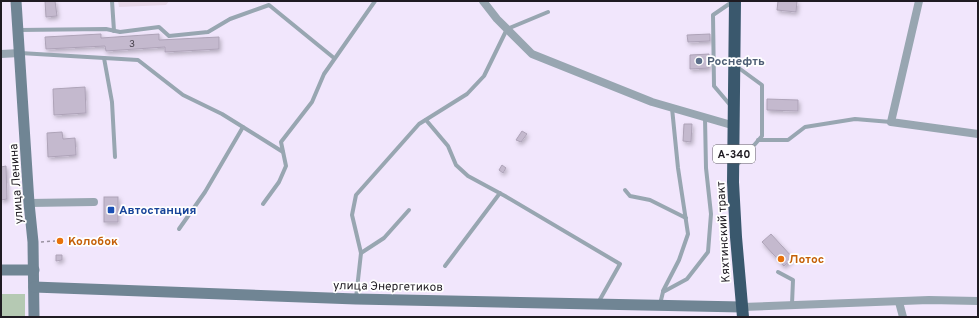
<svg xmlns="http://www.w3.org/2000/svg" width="979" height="318" viewBox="0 0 979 318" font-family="Overpass,sans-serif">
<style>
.education{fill:#e7d7e9}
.green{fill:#b5c9b3}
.building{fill:#c4b9ce;stroke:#aea3b8;filter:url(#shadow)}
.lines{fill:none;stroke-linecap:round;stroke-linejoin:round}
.path{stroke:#9a92a1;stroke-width:1.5;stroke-dasharray:3 3;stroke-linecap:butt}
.lane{stroke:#98a6b1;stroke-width:4}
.street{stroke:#98a6b1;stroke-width:8}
.secondary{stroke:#708594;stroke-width:11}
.highway{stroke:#3a586d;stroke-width:12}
.service-dot{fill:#5c6f8a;stroke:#fff;stroke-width:1.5}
.transit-dot{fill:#1a4fb4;stroke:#fff;stroke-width:1.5}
.food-dot{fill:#e8710a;stroke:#fff;stroke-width:1.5}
.labels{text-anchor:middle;stroke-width:3.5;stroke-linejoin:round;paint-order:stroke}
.number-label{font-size:10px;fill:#48424d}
.shield{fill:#fff;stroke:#625f64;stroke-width:1}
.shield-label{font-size:11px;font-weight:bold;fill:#1f1b22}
.service-label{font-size:12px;font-weight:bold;fill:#4e5e75;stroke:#fff;text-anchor:start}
.street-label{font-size:12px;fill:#1f1b22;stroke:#fff}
.transit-label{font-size:12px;font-weight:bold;fill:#164399;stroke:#fff;text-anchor:start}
.food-label{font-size:12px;font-weight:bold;fill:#c56008;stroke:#fff;text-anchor:start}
</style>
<defs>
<filter id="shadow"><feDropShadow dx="1.5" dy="2.5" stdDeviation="2" flood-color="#0004"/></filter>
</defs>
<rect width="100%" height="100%" fill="#f1e6fc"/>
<polygon class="education" points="118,1 169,1 166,5 119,7"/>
<rect class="green" x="1" y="294" width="24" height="23"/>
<g class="building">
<polygon points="45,1 55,1 57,16 46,17"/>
<polygon points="778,1 797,1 796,12 777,10"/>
<polygon points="101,34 101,38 159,34 159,40 219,37 219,49 165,52 165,47 106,51 105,46 46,49 45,37"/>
<polygon points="710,34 710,41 688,42 687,35"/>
<polygon points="709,54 709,68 690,69 690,55"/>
<polygon points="85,87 86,113 54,115 53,89"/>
<polygon points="767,99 798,100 798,111 767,110"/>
<polygon points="684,124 692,124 691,142 683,141"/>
<polygon points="522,131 527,134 521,142 516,140"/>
<polygon points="62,132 63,139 75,138 76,155 48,157 47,133"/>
<polygon points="502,165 506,168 503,173 499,170"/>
<polygon points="6,166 7,199 1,200 1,167"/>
<rect x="104" y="197" width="14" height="25"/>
<polygon points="771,234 793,258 784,266 762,242"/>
<polygon points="56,255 62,255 62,260 56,261"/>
</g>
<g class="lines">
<polyline class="path" points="41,242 55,241"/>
<g class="lane">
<polyline points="112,1 114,31"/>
<polyline points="19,30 106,29 120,32 159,27 169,36 208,32 230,19 269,5 334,58"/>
<polyline points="20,53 138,60 183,95 222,114 283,152"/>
<polyline points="104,58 112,102 115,157"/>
<polyline points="736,66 762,85 762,136 737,165"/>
<polyline points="731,106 714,86 713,15 732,2"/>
<polyline points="426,120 448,146 456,165 468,176 505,196 620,264 598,303"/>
<polyline points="758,140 788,140 805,127 855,119 891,122"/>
<polyline points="625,190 630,196 650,200 686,218"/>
<polyline points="263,204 279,182 286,166 281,142 312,102 324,74 375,1"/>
<polyline points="179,229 205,192 243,127"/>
<polyline points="361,253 384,238 409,210"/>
<polyline points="445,266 500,193"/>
<polyline points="778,272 793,280 792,304"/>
<polyline points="663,291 679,260 688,234 678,168 672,108"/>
<polyline points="356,298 361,253 352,215 356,195 419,124 467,94 484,76 507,29 548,12"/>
<polyline points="660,304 663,292 687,279 708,252 711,214 706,168 705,118"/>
</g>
<g class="street">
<polyline points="483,1 497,19 532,54 652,102 735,126"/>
<polyline points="919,1 891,122 978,134"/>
<polyline points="1,54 20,53"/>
<polyline points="29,203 94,202"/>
<polyline points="899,302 903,317"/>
<polyline points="742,307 929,300 978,301"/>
</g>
<g class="secondary">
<polyline points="16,1 29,203 33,242 34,317"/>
<polyline points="1,270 34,270"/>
<polyline points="34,287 356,299 742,307"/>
</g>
<polyline class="highway" points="735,1 733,182 736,237 743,317"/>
</g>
<circle class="service-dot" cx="699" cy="61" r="4"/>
<rect class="transit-dot" x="107" y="206" width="8" height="8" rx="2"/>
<g class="food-dot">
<circle cx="60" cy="241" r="4"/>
<circle cx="781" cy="259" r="4"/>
</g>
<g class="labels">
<g class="number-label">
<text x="132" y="47">3</text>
</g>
<rect class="shield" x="713" y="145" width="42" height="18" rx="3"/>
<g class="shield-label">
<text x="734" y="158">А-340</text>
</g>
<g class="service-label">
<text x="707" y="65">Роснефть</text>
</g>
<g class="street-label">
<text transform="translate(16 184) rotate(-94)" y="4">улица Ленина</text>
<text transform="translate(723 232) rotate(-93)" y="4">Кяхтинский тракт</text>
<text transform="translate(388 286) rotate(1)" y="4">улица Энергетиков</text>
</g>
<g class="transit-label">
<text x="119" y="214">Автостанция</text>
</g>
<g class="food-label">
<text x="68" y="245">Колобок</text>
<text x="789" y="263">Лотос</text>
</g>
</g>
<rect width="979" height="318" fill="none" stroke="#1f1b22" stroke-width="4"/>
</svg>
